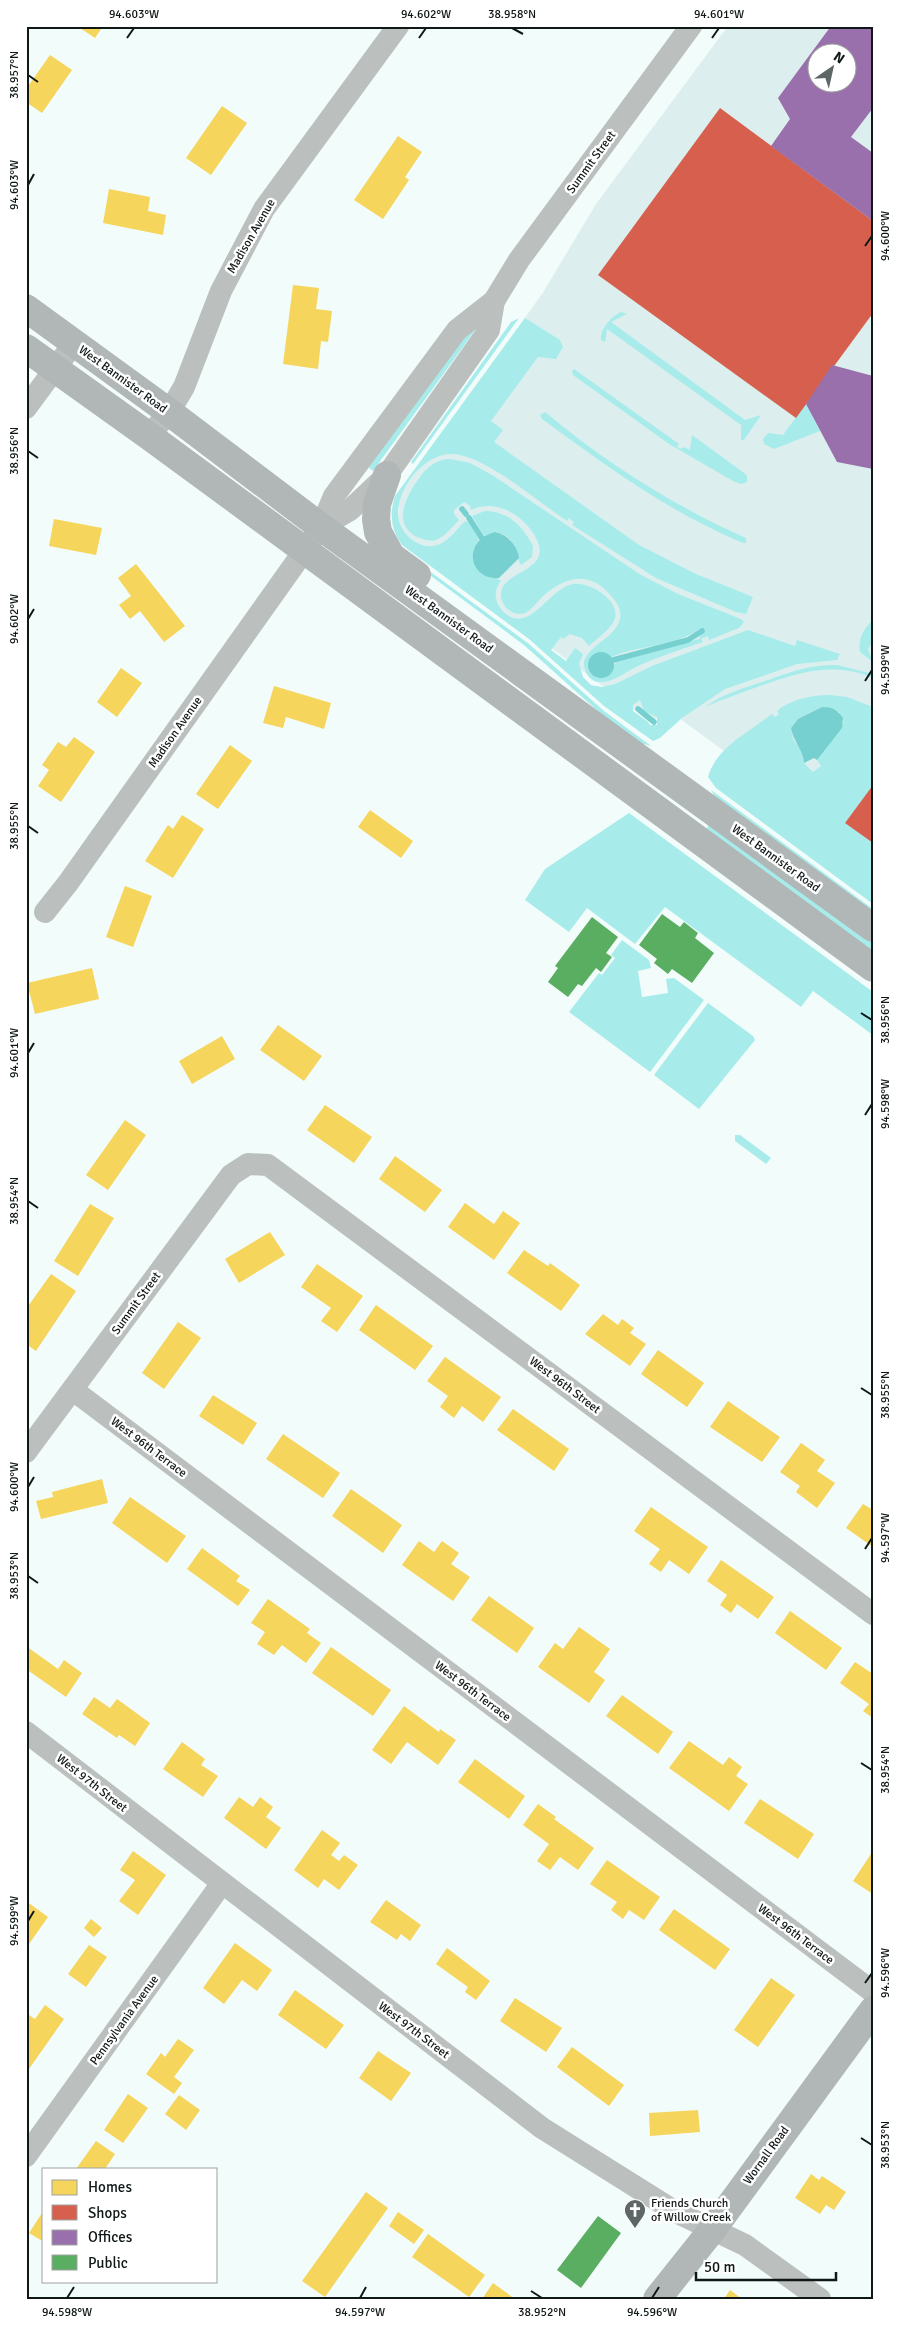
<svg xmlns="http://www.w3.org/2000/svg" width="899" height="2325" viewBox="0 0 899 2325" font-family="Signika,sans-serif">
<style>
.built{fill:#dcefee;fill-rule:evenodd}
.green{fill:#a7eceb;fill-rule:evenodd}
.water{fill:#76d0cf}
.homes{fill:#f6d55c}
.shops{fill:#d6604d}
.offices{fill:#9970ab;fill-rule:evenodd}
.public{fill:#5aae61}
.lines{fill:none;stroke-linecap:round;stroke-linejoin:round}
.stream{stroke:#76d0cf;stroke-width:5.5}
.minor{stroke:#bbbfbe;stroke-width:22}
.primary{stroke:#b1b6b6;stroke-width:28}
.ticks{fill:none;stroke:#101717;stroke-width:2}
.labels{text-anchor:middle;stroke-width:5;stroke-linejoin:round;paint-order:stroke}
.street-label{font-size:12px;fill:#101717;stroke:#fff}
.poi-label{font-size:12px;fill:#101717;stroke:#fff;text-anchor:start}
.neatline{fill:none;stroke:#101717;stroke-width:2}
.ticks-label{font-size:12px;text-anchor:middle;fill:#101717}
</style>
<rect width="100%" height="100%" fill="#f2fcfa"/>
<path class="built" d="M728,26H873V898L754,773L664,707L653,723L505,614L405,536L398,519L400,493L544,291L596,204ZM816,52H846V82H816Z"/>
<g class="green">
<path d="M621,312L627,314L611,322L745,420L761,415L744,440H741V425L607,329L605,342L601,340C599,331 612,315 621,312Z"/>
<polygon points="519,318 413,464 411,462 511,322"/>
<path d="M525,318L560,340L563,347L556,359L538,357L491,421L503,430L494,442L639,545L696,574L753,597L746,614L736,612L656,578L572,525L574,522L569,518L567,521C537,501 494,463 460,455C429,448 399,483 398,513C398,533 420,553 440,544C450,539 457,529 465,521L470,523L479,539L473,550L474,562L501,581C497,586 495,591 496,598C497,604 501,610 506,614C531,633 549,588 573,584C589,581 620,600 615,618C612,629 597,638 589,646L582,638L570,634L563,639L561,637L551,650L566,661L575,648L583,654L579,664L583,677L591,685L602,687L615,684L652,666L748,630L795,646L797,640L840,654L837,660L797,664L725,689L682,718L660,738L653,741L604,706L529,639L402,545C391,529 389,515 395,496ZM640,700L644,711L657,717V725H650L647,721L633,711V705Z"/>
<polygon points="479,325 373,471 368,467 464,338"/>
<polygon points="574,369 679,444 677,447 681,449 683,447 690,450 692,435 744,473 747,476 747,482 741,484 733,481 669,444 573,375 572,371"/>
<polygon points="806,404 820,431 774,449 764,444 763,439 768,433 783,435"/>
<path d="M545,412C606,463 674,506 746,538V543H743C667,511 608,467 542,419L540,415Z"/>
<path d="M451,459L470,463L492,475L641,575L678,594L741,619L744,622L739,628L709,640L708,636L701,639L703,642C682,649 661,656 640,665C628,670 615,682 601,682C590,683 583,671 584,661C591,644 613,638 619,622C623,612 618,604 612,597C591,571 567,575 543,596C538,601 533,608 527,612C515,619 500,606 501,594C501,569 559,572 533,533C526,522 516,514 504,509C493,505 482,505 471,510L470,506L464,502L454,510V514L459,520C452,527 445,537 436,540C430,542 423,539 417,537C391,524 407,494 420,477C428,466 437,459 451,459ZM698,630L702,631L699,639L621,659L615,663L610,674L609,655L611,657C640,645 672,647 698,630Z"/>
<path d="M485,511C508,511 523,526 533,546L532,557L521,565C513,551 519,537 495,532L484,536L472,516Z"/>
<polygon points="393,540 413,559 529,644 604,711 651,746 641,743 600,713 524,645 400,553"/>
<path d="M873,620V641L868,649L873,662L860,652C858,639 863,629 873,620Z"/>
<path d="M837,665L873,674V678C833,661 798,673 760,686C741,693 723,699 705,707C723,694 741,689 762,682C788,673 809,664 837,665Z"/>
<path d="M830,695L847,697L873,707V785L845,823L873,843V904L716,788L708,777C716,749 743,736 765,719L772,714L775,717L779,714L777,711C791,699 812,695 830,695ZM822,707L839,712L844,722L817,760L821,766L813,772L804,763L801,750L793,739L791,728L798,719Z"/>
<polygon points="711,790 873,909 873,913 715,797"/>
<polygon points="629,813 873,992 873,1035 813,991 801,1007 665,907 635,944 587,908 569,932 525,900 545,869"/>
<polygon points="710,823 873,942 873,954 705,831"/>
<polygon points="622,940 649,960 651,968 638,971 642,997 668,993 666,979 674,978 704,1000 650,1072 569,1012 599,973 602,975 615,958 611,955"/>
<polygon points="708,1003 753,1036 755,1040 699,1109 654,1075"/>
<polygon points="735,1135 740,1135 771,1158 766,1164 735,1141"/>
</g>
<g class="water">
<path d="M495,532C508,535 517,545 519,558L499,578C469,581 461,540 495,532Z"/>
<circle cx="601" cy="665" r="13"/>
<path d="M822,707C832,707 838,710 843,718L842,728L817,760L814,758L804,763C803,749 793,741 791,728L798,719Z"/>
</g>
<g class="homes">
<polygon points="77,26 103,26 95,38"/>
<polygon points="50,55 72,70 42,113 26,102 26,89"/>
<polygon points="222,106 247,123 211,175 186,158"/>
<polygon points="398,136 422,152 405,177 409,180 383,219 354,200"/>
<polygon points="109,189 150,197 148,211 166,215 163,235 103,223"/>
<polygon points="293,285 319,288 316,309 332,311 328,342 321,341 318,369 283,364"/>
<polygon points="54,519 102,528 96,555 49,546"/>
<polygon points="136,564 185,626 164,642 140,611 130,619 119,605 131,596 118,578"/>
<polygon points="121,668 142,683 117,717 97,702"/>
<polygon points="274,686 331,703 324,729 286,717 283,728 263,723"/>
<polygon points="74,737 95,752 61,802 38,786 49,770 42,765 58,742 66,747"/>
<polygon points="230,745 252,761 218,809 196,794"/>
<polygon points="370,810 413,841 401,858 358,827"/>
<polygon points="182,815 204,829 173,878 145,861 168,825 173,829"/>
<polygon points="125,886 152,896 133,947 106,937"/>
<polygon points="92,968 99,999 35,1014 27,983"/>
<polygon points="278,1025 322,1056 304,1081 260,1050"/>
<polygon points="222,1036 235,1059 192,1084 179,1061"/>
<polygon points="325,1105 372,1137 354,1163 307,1130"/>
<polygon points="125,1120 146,1135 108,1190 86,1175"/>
<polygon points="395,1156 442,1190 425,1212 379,1179"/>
<polygon points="465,1203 494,1224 503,1211 520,1223 494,1260 448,1227"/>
<polygon points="90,1204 114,1218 78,1276 54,1261"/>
<polygon points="270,1232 285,1255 239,1283 225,1259"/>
<polygon points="524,1250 548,1266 550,1263 580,1285 561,1311 507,1273"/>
<polygon points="317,1264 363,1296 337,1332 321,1321 331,1308 301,1287"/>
<polygon points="51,1274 76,1291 36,1351 26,1344 26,1309"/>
<polygon points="376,1305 433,1346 415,1370 359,1330"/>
<polygon points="603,1314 618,1325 622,1319 634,1328 630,1333 646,1344 630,1366 585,1334"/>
<polygon points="178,1322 201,1338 164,1389 142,1373"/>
<polygon points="658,1350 704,1383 687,1407 641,1374"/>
<polygon points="445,1357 501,1397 483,1422 462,1406 454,1418 440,1407 448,1396 427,1381"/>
<polygon points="213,1395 257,1423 243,1445 199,1416"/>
<polygon points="728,1401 780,1437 762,1462 710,1427"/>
<polygon points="513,1409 569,1449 554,1471 497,1430"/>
<polygon points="283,1434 340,1473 323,1498 266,1459"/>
<polygon points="801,1443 825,1460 817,1471 835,1483 817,1508 796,1492 800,1486 780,1472"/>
<polygon points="102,1479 108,1503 41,1519 36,1501 53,1497 52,1492"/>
<polygon points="351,1489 402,1525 383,1553 332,1516"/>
<polygon points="130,1497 186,1536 167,1563 112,1523"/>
<polygon points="863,1504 873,1510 873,1547 846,1528"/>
<polygon points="651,1507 708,1547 689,1574 669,1560 661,1572 649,1564 660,1549 634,1531"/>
<polygon points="419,1541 434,1552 442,1541 459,1553 451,1564 470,1577 453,1601 402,1565"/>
<polygon points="202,1548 240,1576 236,1581 250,1590 238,1606 187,1569"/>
<polygon points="721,1560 774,1597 758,1619 737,1604 731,1613 720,1605 727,1595 707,1581"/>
<polygon points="489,1596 534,1628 517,1653 471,1620"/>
<polygon points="268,1599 310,1629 307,1633 321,1643 306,1663 282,1645 274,1655 257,1644 265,1632 251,1623"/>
<polygon points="790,1611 842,1648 826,1670 775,1633"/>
<polygon points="579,1627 610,1649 594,1672 605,1680 589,1703 538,1667 555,1643 563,1649"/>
<polygon points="26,1646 58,1669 64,1660 82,1673 66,1697 26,1669"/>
<polygon points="331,1647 391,1690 373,1716 312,1673"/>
<polygon points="855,1662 873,1674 873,1718 863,1711 869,1704 840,1683"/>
<polygon points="622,1695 673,1732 658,1754 606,1716"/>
<polygon points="94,1697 110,1708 117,1699 150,1723 135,1746 119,1735 117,1738 82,1714"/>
<polygon points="404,1706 439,1732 440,1729 456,1740 438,1765 407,1742 391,1764 372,1750"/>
<polygon points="689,1741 723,1765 729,1757 742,1767 736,1776 748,1784 729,1811 669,1768"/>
<polygon points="182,1742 205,1759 201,1765 218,1776 203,1797 163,1769"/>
<polygon points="475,1759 525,1796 509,1819 458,1782"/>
<polygon points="239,1797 253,1807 260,1797 273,1807 266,1817 281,1828 266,1849 224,1818"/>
<polygon points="760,1799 814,1834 798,1859 744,1823"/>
<polygon points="538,1804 556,1817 554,1819 594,1848 578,1870 560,1857 550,1870 537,1861 549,1844 523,1825"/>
<polygon points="322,1830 340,1843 331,1855 339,1861 344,1855 358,1865 339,1890 324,1879 318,1888 294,1870"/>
<polygon points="133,1851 166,1875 138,1915 119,1901 135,1880 120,1870"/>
<polygon points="873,1851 873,1894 853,1881"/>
<polygon points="607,1860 660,1897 644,1920 629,1910 623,1919 611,1910 617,1902 590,1884"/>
<polygon points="386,1900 421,1925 410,1941 401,1934 397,1940 370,1922"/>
<polygon points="26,1901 48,1917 29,1944 26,1942"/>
<polygon points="674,1909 730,1949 715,1970 659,1930"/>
<polygon points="91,1919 102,1928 94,1937 84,1928"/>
<polygon points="235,1943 272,1970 257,1991 242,1980 224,2004 203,1988"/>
<polygon points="89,1945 107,1957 86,1987 68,1974"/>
<polygon points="447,1948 490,1981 476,2000 465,1992 468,1987 436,1964"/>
<polygon points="771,1978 795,1995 758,2047 734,2030"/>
<polygon points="295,1990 344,2025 326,2049 278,2015"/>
<polygon points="515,1998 562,2028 546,2052 500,2021"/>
<polygon points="45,2005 64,2019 29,2069 26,2068 26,2013 35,2019"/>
<polygon points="178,2039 194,2050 174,2077 182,2083 174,2094 146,2074 161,2053 165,2057"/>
<polygon points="572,2047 624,2085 609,2106 557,2067"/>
<polygon points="378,2051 411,2073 391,2101 359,2078"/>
<polygon points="128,2094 148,2108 123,2143 104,2130"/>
<polygon points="179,2095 200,2110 186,2130 165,2114"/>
<polygon points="698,2110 700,2132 650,2136 649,2113"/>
<polygon points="96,2141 115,2154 105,2169 76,2169"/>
<polygon points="811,2174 819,2180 822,2176 846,2192 834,2210 826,2205 820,2214 795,2198"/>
<polygon points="366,2192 388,2208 325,2297 302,2281"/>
<polygon points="44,2210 44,2242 29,2233"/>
<polygon points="398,2212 424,2230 414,2244 389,2226"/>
<polygon points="428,2234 485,2275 469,2297 412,2257"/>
<polygon points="493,2283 515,2299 482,2299"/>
<polygon points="730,2290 742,2299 724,2299"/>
</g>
<g class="shops">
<polygon points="720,108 873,221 873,313 796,418 598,275"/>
<polygon points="873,785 873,843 845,823"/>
</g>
<g class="offices">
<path d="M831,26H873V108L851,137L873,153V221L771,146L790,119L778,98ZM816,52H846V82H816Z"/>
<polygon points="832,365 873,376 873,469 837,462 806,404"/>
</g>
<g class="public">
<polygon points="662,914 680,927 684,922 698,933 695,938 714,953 692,983 672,969 668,974 654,963 657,959 639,945"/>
<polygon points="592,917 618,937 606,953 612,957 601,972 596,968 582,986 578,984 568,997 548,982 558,968 555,966"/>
<polygon points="598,2216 621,2233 581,2288 557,2270"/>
</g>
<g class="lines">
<g class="stream">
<polyline points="462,509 466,514"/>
<polyline points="469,518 485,543"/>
<polyline points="613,660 688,640 702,631"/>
<polyline points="638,709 654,722"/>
</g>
<g class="minor">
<polyline points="26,408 74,343"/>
<polyline points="149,436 169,412 184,387 221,291 264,209 398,26"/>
<polyline points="321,527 334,496 457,330 494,301 519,260 691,26"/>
<polyline points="45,912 68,883 321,527 350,510 387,475 489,330 494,301"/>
<polyline points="73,1390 873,1992"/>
<polyline points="26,1452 231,1175 248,1164 268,1165 873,1614"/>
<polyline points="26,1732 542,2128 676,2212 745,2245 820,2299"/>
<polyline points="26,2156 222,1883"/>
</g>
<g class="primary">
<polyline points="26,308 169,412 321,527 873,928"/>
<polyline points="26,348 149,436 873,968"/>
<polyline points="387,475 377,504 376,519 378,532 391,556 417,575"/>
<polyline points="657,2299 712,2230 873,2010"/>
</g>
</g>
<path class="ticks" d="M512,28L523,34M127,38L134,28M419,38L426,28M712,38L719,28M28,75L38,82M28,185L34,174M865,246L872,236M28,451L38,458M28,619L34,609M865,681L872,670M28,826L38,833M861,1013L872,1020M28,1053L34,1043M865,1115L872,1104M28,1201L38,1208M861,1388L872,1395M28,1487L34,1477M865,1549L872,1538M28,1576L38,1583M861,1763L872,1770M28,1921L34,1911M865,1983L872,1973M861,2138L872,2145M531,2291L542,2298M67,2298L74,2287M360,2298L366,2287M652,2298L659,2287"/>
<defs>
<g id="church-pin" transform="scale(1.125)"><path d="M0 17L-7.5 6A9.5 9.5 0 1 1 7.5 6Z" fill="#5f6766" stroke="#fff"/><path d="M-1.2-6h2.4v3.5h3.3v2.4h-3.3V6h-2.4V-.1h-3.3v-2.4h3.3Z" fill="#fff"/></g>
</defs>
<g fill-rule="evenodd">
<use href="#church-pin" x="635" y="2210"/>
</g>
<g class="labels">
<g class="street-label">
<text transform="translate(591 162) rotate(-54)" y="4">Summit Street</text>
<text transform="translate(251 236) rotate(-60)" y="4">Madison Avenue</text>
<text transform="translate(123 379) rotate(36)" y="4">West Bannister Road</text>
<text transform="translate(449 619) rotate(36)" y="4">West Bannister Road</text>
<text transform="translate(175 732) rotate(-55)" y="4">Madison Avenue</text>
<text transform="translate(776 858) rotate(36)" y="4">West Bannister Road</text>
<text transform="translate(136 1303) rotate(-54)" y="4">Summit Street</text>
<text transform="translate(565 1385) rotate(37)" y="4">West 96th Street</text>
<text transform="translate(149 1447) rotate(37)" y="4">West 96th Terrace</text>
<text transform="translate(473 1691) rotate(37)" y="4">West 96th Terrace</text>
<text transform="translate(92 1783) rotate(38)" y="4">West 97th Street</text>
<text transform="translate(796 1934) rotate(37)" y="4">West 96th Terrace</text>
<text transform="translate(124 2020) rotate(-54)" y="4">Pennsylvania Avenue</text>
<text transform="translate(414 2030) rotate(37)" y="4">West 97th Street</text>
<text transform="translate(766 2155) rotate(-54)" y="4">Wornall Road</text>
</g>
<g class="poi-label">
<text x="651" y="2207">Friends Church<tspan x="651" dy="14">of Willow Creek</tspan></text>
</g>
</g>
<rect width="899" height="2325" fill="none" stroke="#ffffff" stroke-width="55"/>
<rect x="42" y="2168" width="175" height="115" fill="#ffffff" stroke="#9fa2a2"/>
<rect x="52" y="2180" width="25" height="15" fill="#f6d55c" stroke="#9fa2a2"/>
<text x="88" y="2192" font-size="15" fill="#101717">Homes</text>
<rect x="52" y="2205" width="25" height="15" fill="#d6604d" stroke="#9fa2a2"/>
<text x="88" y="2218" font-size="15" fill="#101717">Shops</text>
<rect x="52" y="2230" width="25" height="15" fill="#9970ab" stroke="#9fa2a2"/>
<text x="88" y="2242" font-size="15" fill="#101717">Offices</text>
<rect x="52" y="2255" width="25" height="15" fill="#5aae61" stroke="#9fa2a2"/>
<text x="88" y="2268" font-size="15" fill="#101717">Public</text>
<g transform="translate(832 68) rotate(34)"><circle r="24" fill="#ffffff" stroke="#9fa2a2"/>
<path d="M0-4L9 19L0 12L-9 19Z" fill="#5f6766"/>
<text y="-8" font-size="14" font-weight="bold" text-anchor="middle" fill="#101717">N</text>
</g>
<path d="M696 2272v8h140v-8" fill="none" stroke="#101717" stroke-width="2.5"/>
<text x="704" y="2272" font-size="15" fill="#101717" stroke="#ffffff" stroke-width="4" paint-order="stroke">50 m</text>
<rect x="28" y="28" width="844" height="2270" class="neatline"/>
<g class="ticks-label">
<text x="134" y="18">94.603°W</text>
<text x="426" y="18">94.602°W</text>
<text x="512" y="18">38.958°N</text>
<text x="719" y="18">94.601°W</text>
<text transform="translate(14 75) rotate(-90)" y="4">38.957°N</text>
<text transform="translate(14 185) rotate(-90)" y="4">94.603°W</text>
<text transform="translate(885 236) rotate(-90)" y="4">94.600°W</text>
<text transform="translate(14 451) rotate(-90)" y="4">38.956°N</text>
<text transform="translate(14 619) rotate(-90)" y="4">94.602°W</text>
<text transform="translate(885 670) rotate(-90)" y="4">94.599°W</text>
<text transform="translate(14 826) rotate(-90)" y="4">38.955°N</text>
<text transform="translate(885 1020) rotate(-90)" y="4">38.956°N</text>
<text transform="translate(14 1053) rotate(-90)" y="4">94.601°W</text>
<text transform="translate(885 1104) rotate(-90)" y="4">94.598°W</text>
<text transform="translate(14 1201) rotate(-90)" y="4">38.954°N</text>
<text transform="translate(885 1395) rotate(-90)" y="4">38.955°N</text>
<text transform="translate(14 1487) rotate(-90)" y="4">94.600°W</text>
<text transform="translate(885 1538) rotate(-90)" y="4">94.597°W</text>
<text transform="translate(14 1576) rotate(-90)" y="4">38.953°N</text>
<text transform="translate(885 1770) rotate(-90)" y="4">38.954°N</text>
<text transform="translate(14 1921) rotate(-90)" y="4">94.599°W</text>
<text transform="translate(885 1973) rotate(-90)" y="4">94.596°W</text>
<text transform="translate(885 2145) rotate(-90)" y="4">38.953°N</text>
<text x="67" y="2316">94.598°W</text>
<text x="360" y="2316">94.597°W</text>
<text x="542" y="2316">38.952°N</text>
<text x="652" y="2316">94.596°W</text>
</g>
</svg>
